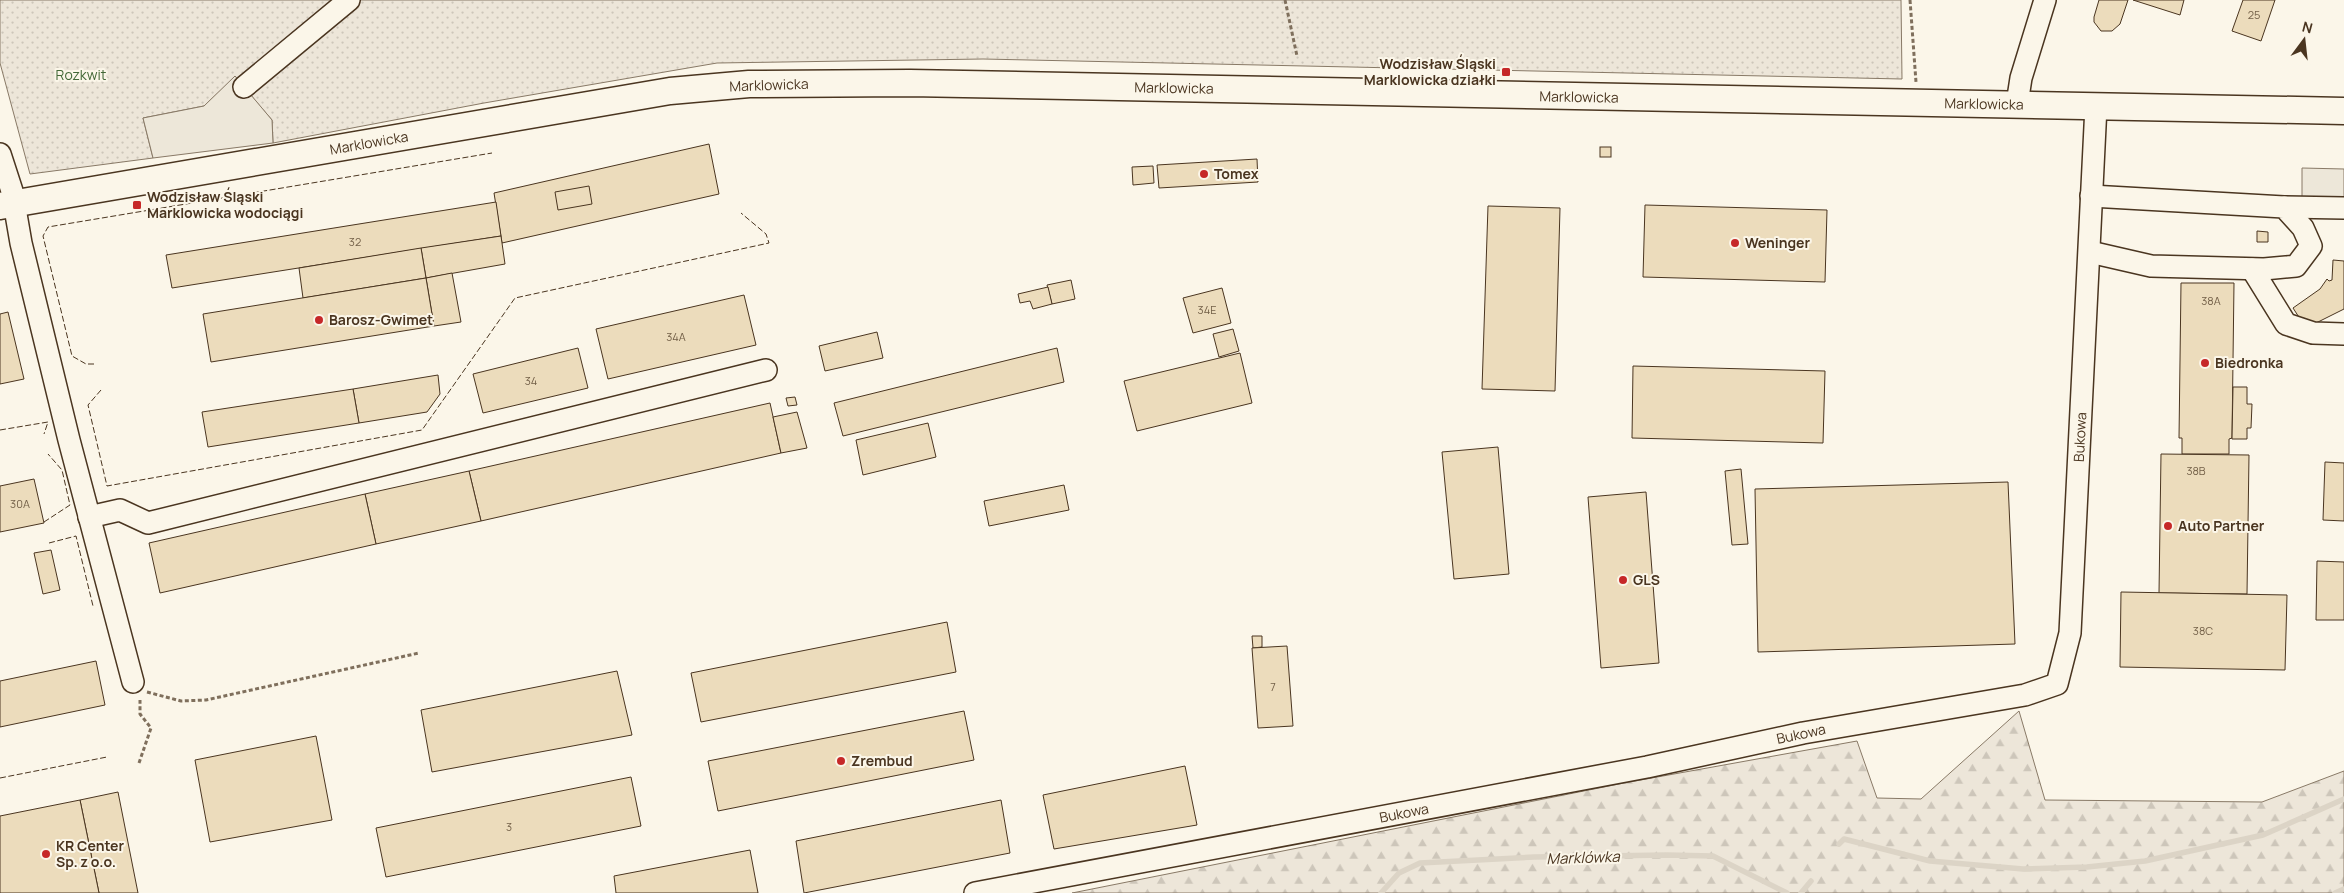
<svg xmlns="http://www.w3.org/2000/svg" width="2344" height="893" viewBox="0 0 2344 893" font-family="Manrope,sans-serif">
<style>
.forest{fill:url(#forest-firs);stroke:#887966}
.garden{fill:url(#garden-dots);stroke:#887966}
.parking{fill:#ede7d9;stroke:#887966}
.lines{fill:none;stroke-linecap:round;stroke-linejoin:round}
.stream{stroke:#dcd4c6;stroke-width:5.5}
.building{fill:#ecdcbc;stroke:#4a3520}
.minor-casing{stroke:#4a3520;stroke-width:24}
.major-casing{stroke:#4a3520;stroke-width:29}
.path{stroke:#7f6f5c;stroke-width:3;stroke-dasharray:4 2.5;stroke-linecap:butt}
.minor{stroke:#fbf6e9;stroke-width:21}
.major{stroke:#fbf6e9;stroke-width:26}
.fence{stroke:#4a3520;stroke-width:1;stroke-dasharray:6 2.5;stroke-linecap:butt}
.poi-dot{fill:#c62828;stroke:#fbf6e9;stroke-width:2}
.labels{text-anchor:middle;stroke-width:4;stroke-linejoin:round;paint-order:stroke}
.number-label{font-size:11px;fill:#725f47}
.poi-label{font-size:14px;font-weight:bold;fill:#4a3520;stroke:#fbf6e9;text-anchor:start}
.park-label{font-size:14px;fill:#436837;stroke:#fbf6e9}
.street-label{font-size:14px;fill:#4a3520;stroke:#fbf6e9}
.water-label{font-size:15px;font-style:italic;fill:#4a3520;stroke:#fbf6e9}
</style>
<defs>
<pattern id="forest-firs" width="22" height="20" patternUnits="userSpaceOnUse" patternTransform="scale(1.25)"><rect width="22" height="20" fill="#ede6d9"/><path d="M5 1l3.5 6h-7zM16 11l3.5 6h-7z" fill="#cdc6ba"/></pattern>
<pattern id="garden-dots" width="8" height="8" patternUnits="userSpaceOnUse" patternTransform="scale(1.25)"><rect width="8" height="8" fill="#ede6d9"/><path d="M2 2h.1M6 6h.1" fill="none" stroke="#cdc6ba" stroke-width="1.8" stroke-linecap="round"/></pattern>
</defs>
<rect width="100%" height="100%" fill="#fbf6e9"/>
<polygon class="forest" points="2019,711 2045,800 2262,802 2344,771 2344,893 1072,893 1624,783 1857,741 1877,798 1921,799"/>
<polygon class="garden" points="0,0 1901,0 1902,79 983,59 717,63 484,103 273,143 272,120 235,77 204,106 143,118 153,158 30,174 0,63"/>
<g class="parking">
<polygon points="235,76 272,120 273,143 153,158 143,118 204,106"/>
<polygon points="2302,168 2344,169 2344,200 2302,200"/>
</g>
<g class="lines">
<g class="stream">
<polyline points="1839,844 1844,839 1930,861 2023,869 2087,867 2145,861 2263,835 2344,799"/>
<polyline points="1381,893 1399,873 1420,863 1534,857 1667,855 1713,856 1787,893"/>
<polyline points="1801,893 1811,881"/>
<polyline points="2335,893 2344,889"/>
</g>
</g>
<g class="building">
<polygon points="2099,0 2128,0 2120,24 2112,31 2101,31 2094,22 2094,17"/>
<polygon points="2133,0 2184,0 2180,15"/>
<polygon points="2243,0 2275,0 2261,41 2232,31"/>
<polygon points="709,144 719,194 502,243 494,193"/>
<rect x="1600" y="147" width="11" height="10"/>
<polygon points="1257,159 1258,182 1159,188 1157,165"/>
<polygon points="1153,166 1154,183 1133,185 1132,167"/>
<polygon points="589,186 592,204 558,210 555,192"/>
<polygon points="496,202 501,236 172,288 166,255"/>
<polygon points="1645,205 1827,210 1825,282 1643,277"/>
<polygon points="1488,206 1560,208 1555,391 1482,389"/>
<polygon points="2257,231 2268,232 2268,242 2257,242"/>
<polygon points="501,236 505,264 426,278 421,248"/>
<polygon points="421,248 426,278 303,298 299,268"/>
<polygon points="2333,260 2344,261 2344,309 2306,328 2293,308 2320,289 2327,279 2329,281 2332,280"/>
<polygon points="452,273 461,322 434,326 426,278"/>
<polygon points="426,278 434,326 211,362 203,314"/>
<polygon points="1071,280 1075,299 1052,304 1047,285"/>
<polygon points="2181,283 2234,283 2232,438 2229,439 2229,454 2182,454 2182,438 2179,438"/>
<polygon points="1048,287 1052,304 1033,309 1030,301 1020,303 1018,294"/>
<polygon points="1222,288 1231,323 1193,333 1183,298"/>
<polygon points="744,295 756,345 608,379 596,329"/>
<polygon points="8,312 24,379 0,384 0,314"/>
<polygon points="1233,329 1239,351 1219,357 1213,334"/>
<polygon points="877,332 883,358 825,371 819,346"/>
<polygon points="578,348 588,388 483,413 473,374"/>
<polygon points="1057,348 1064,382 843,436 834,403"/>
<polygon points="1240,353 1252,403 1137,431 1124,381"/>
<polygon points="1633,366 1825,371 1823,443 1632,438"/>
<polygon points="438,375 440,394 427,412 359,423 353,389"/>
<polygon points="2233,387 2247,387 2247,404 2252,404 2251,428 2247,428 2247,439 2232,439"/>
<polygon points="353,389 359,423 208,447 202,412"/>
<polygon points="795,397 797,405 788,406 786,398"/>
<polygon points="770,403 781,453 481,521 469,471"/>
<polygon points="797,412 807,448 781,453 773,417"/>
<polygon points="928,423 936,457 863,475 856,440"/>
<polygon points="1498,447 1509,574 1454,579 1442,452"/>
<polygon points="2161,454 2249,455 2247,594 2159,593"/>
<polygon points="2325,462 2344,463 2344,521 2323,520"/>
<polygon points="1741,469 1748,544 1732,545 1725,471"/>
<polygon points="469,471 481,521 376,544 365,494"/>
<polygon points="34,479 44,523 0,532 0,486"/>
<polygon points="2008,482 2015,644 1758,652 1755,489"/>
<polygon points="1064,485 1069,510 989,526 984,501"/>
<polygon points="1646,492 1659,663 1601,668 1588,497"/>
<polygon points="365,494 376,544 160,593 149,543"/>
<polygon points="51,550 60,590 43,594 34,553"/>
<polygon points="2317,561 2344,562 2344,620 2316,620"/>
<polygon points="2121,592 2287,595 2285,670 2120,667"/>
<polygon points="947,622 956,672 701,722 691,673"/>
<polygon points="1252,636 1262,636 1262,647 1253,648"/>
<polygon points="1287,646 1293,726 1258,728 1252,648"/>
<polygon points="96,661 105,705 0,727 0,681"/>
<polygon points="617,671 632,735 432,772 421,710"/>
<polygon points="964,711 974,760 718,811 708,761"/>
<polygon points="316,736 332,820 210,842 195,760"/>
<polygon points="1185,766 1197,825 1054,849 1043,795"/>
<polygon points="631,777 641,826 386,877 376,828"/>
<polygon points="118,792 138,893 99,893 80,800"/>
<polygon points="80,800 99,893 0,893 0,816"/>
<polygon points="1001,800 1010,853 804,893 796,841"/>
<polygon points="750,850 758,893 616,893 614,876"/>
</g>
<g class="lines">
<g class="minor-casing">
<g id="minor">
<polyline points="244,87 349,0"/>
<polyline points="2017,104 2021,78 2045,0"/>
<polyline points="0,154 12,191 21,243 69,440 133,682"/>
<polyline points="2284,207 2344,208"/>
<polyline points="2090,252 2151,266 2264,269 2296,266 2311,246 2303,228 2284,207 2091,196"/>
<polyline points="2252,269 2286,324 2313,333 2344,334"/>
<polyline points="89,517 120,510 148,523 766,370"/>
<polyline points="975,893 1647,767 1803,733 2025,695 2057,684 2070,633 2096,106"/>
</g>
</g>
<g class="major-casing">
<polyline id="major" points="0,206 670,91 749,84 910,83 2344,111"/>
</g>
<g class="path">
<polyline points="1285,0 1297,56"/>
<polyline points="1910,0 1916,82"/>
<polyline points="147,692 181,701 206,700 419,653"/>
<polyline points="139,763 151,728 140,714 140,700"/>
</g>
<use href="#minor" class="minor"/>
<use href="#major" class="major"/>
<g class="fence">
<polyline points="94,364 86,364 72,356 43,236 48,227 492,153"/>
<polyline points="101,390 88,405 107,486 422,430 515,298 769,243 766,234 741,213"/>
<polyline points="0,430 48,422 44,434"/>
<polyline points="44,522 70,505 62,470 48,454"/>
<polyline points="49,543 76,536 93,606"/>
<polyline points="0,778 107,757"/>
</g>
</g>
<g class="poi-dot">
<rect x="1501" y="67" width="10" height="10" rx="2.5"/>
<circle cx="1204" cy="174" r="5"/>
<rect x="132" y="200" width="10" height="10" rx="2.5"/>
<circle cx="1735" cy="243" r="5"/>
<circle cx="319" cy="320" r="5"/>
<circle cx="2205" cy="363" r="5"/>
<circle cx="2168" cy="526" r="5"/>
<circle cx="1623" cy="580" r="5"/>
<circle cx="841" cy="761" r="5"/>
<circle cx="46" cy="854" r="5"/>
</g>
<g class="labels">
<g class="number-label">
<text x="2254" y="19">25</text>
<text x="355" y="246">32</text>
<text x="2211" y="305">38A</text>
<text x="1207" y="314">34E</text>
<text x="676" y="341">34A</text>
<text x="531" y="385">34</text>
<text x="2196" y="475">38B</text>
<text x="20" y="508">30A</text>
<text x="2203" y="635">38C</text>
<text x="1273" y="691">7</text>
<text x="509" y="831">3</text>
</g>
<g class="poi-label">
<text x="1496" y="69" text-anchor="end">Wodzisław Śląski<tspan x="1496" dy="16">Marklowicka działki</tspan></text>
<text x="1214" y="179">Tomex</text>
<text x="147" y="202">Wodzisław Śląski<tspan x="147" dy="16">Marklowicka wodociągi</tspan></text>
<text x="1745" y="248">Weninger</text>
<text x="329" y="325">Barosz-Gwimet</text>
<text x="2215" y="368">Biedronka</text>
<text x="2178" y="531">Auto Partner</text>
<text x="1633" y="585">GLS</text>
<text x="851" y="766">Zrembud</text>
<text x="56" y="851">KR Center<tspan x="56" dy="16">Sp. z o.o.</tspan></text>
</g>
<g class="park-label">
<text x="81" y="80">Rozkwit</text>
</g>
<g class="street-label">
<text transform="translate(769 85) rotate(-2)" y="5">Marklowicka</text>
<text transform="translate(1174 88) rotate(1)" y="5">Marklowicka</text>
<text transform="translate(1579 97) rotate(1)" y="5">Marklowicka</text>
<text transform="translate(1984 104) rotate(1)" y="5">Marklowicka</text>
<text transform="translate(369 143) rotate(-10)" y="5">Marklowicka</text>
<text transform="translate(2080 437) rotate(-87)" y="5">Bukowa</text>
<text transform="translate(1801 734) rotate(-12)" y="5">Bukowa</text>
<text transform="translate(1404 813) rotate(-11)" y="5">Bukowa</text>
</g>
<g class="water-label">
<text transform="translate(1583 858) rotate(-2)" y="5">Marklówka</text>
</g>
</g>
<g transform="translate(2304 40) rotate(15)" stroke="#fbf6e9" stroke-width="4" paint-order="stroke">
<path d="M0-4L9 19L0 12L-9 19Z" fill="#4a3520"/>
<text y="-8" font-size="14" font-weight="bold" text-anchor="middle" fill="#4a3520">N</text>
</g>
</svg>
